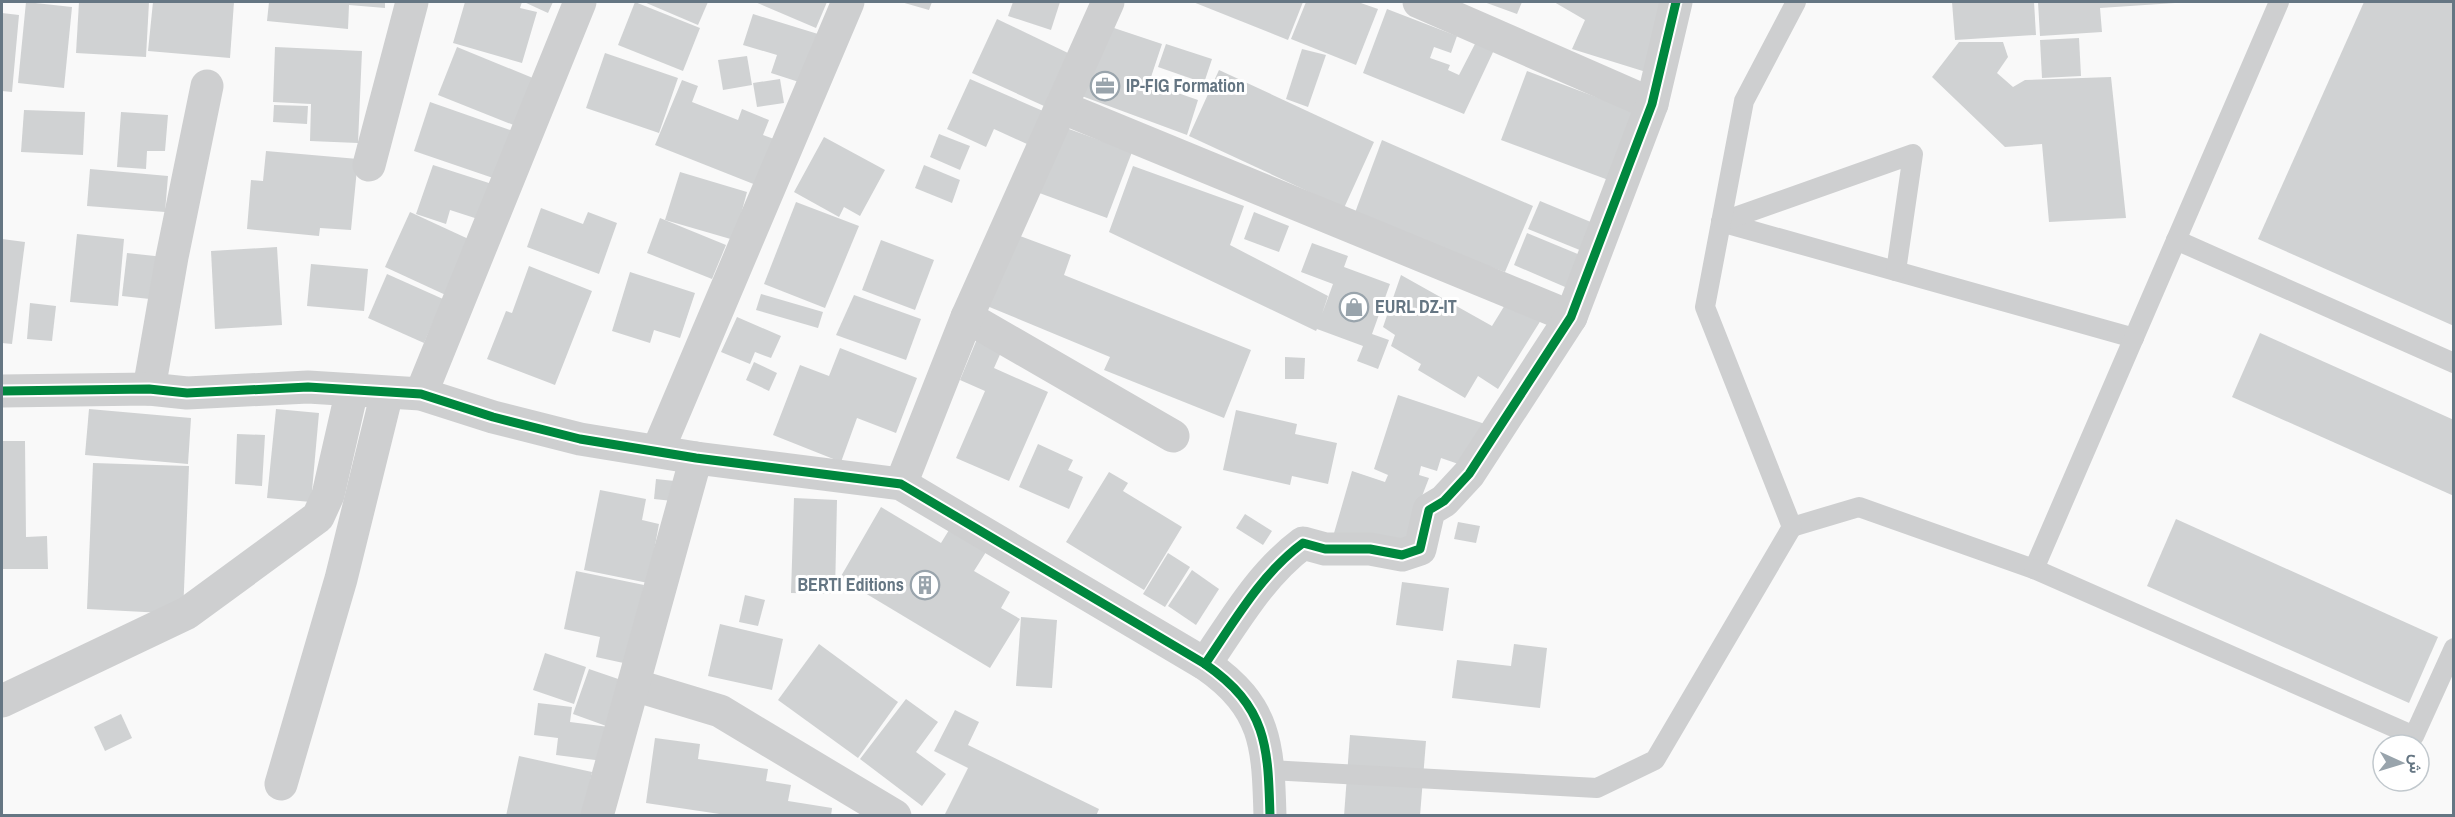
<svg xmlns="http://www.w3.org/2000/svg" width="2455" height="817" viewBox="0 0 2455 817" font-family="'Archivo Narrow',Vazirmatn,sans-serif">
<style>
.building{fill:#d0d2d3}
.lines{fill:none;stroke-linecap:round;stroke-linejoin:round}
.lane{stroke:#cecfd0;stroke-width:20}
.street{stroke:#cecfd0;stroke-width:33}
.cycleway-casing{stroke:#fff;stroke-width:13}
.cycleway{stroke:#00873e;stroke-width:9}
.labels{text-anchor:middle;stroke-width:6;stroke-linejoin:round;paint-order:stroke}
.poi-label{font-size:18px;font-weight:bold;fill:#657683;stroke:#fff;text-anchor:start}
</style>
<rect width="100%" height="100%" fill="#f9f9f9"/>
<g class="building">
<polygon points="26,2 72,7 64,88 18,83"/>
<polygon points="79,2 149,2 146,57 76,53"/>
<polygon points="153,2 234,2 230,58 148,51"/>
<polygon points="269,2 385,2 385,8 349,5 348,29 267,21"/>
<polygon points="465,2 522,2 520,8 537,12 522,63 453,43"/>
<polygon points="524,2 553,2 548,13"/>
<polygon points="635,2 700,28 683,71 618,45"/>
<polygon points="644,2 708,2 698,25"/>
<polygon points="755,2 827,2 816,28"/>
<polygon points="901,2 932,2 929,10"/>
<polygon points="1013,2 1060,2 1051,30 1008,16"/>
<polygon points="1193,2 1303,2 1288,40"/>
<polygon points="1306,2 1358,2 1378,9 1356,65 1291,39"/>
<polygon points="1484,2 1522,2 1517,14"/>
<polygon points="1554,2 1670,2 1646,72 1572,49 1585,20"/>
<polygon points="1952,2 2034,2 2036,35 1955,40"/>
<polygon points="2038,2 2175,2 2175,3 2100,8 2102,32 2040,36"/>
<polygon points="2364,2 2454,2 2454,326 2258,239"/>
<polygon points="1387,9 1457,36 1451,53 1434,47 1430,58 1450,65 1448,70 1459,75 1476,42 1494,50 1464,114 1363,73"/>
<polygon points="2,13 19,15 12,92 2,91"/>
<polygon points="753,14 818,34 802,83 771,73 777,55 743,45"/>
<polygon points="997,19 1068,53 1044,106 972,73"/>
<polygon points="1105,25 1162,44 1149,83 1198,100 1187,135 1079,95"/>
<polygon points="2079,38 2081,76 2042,78 2040,40"/>
<polygon points="1959,42 2003,42 2008,57 1997,73 2013,87 2025,80 2111,77 2126,218 2049,222 2042,144 2005,147 1932,77"/>
<polygon points="1166,44 1212,59 1204,83 1158,67"/>
<polygon points="275,47 362,51 358,143 310,141 311,104 273,102"/>
<polygon points="457,47 545,83 526,130 438,95"/>
<polygon points="1302,49 1326,55 1308,107 1286,99"/>
<polygon points="605,53 678,78 659,133 586,108"/>
<polygon points="747,56 752,85 723,90 718,60"/>
<polygon points="1219,70 1374,142 1344,208 1189,136"/>
<polygon points="1527,71 1636,112 1611,181 1501,140"/>
<polygon points="780,79 784,103 757,107 753,83"/>
<polygon points="970,79 1043,111 1027,144 994,129 986,147 947,129"/>
<polygon points="682,80 698,86 692,102 738,120 742,109 769,120 763,135 774,139 756,185 655,145"/>
<polygon points="430,102 513,131 496,179 414,151"/>
<polygon points="274,105 308,106 307,124 273,122"/>
<polygon points="24,110 85,112 83,155 21,152"/>
<polygon points="121,112 168,115 165,151 147,151 146,169 117,167"/>
<polygon points="1058,125 1132,152 1107,218 1034,191"/>
<polygon points="939,134 970,146 960,170 930,157"/>
<polygon points="824,137 885,170 860,216 844,207 839,217 794,192"/>
<polygon points="1382,140 1533,206 1505,272 1353,218"/>
<polygon points="266,151 358,159 351,230 320,228 319,236 247,229 251,180 263,181"/>
<polygon points="433,165 492,184 481,220 450,210 446,224 416,214"/>
<polygon points="924,165 960,180 952,203 915,188"/>
<polygon points="1133,166 1244,206 1230,245 1328,296 1322,314 1333,284 1301,272 1312,243 1348,256 1344,267 1390,284 1372,334 1389,340 1378,369 1357,361 1363,346 1317,329 1316,331 1109,232"/>
<polygon points="90,169 168,176 165,212 87,206"/>
<polygon points="680,172 747,192 734,240 665,220"/>
<polygon points="1540,201 1598,225 1587,253 1528,229"/>
<polygon points="796,202 859,226 825,308 764,284"/>
<polygon points="541,208 583,224 588,212 617,223 599,274 527,247"/>
<polygon points="410,212 475,242 450,297 385,267"/>
<polygon points="1254,212 1289,226 1279,252 1244,239"/>
<polygon points="660,218 726,245 712,279 647,253"/>
<polygon points="1527,233 1585,257 1572,290 1514,265"/>
<polygon points="77,234 124,239 118,306 70,302"/>
<polygon points="1015,234 1071,255 1064,275 1251,350 1224,418 1104,370 1110,357 987,306"/>
<polygon points="2,239 25,242 12,344 2,343"/>
<polygon points="881,240 934,260 915,310 862,290"/>
<polygon points="277,247 282,325 215,329 211,251"/>
<polygon points="127,253 164,257 159,300 122,296"/>
<polygon points="311,264 368,269 364,311 307,306"/>
<polygon points="529,266 592,291 555,385 487,359 506,311 512,313"/>
<polygon points="630,272 695,293 680,338 654,330 650,343 612,331"/>
<polygon points="387,274 443,299 424,343 368,318"/>
<polygon points="1401,275 1492,326 1508,300 1541,320 1498,389 1478,376 1465,398 1418,370 1421,364 1391,346 1395,335 1383,327"/>
<polygon points="761,294 823,312 818,328 756,310"/>
<polygon points="854,295 921,319 906,360 836,335"/>
<polygon points="30,303 56,306 52,341 27,339"/>
<polygon points="737,317 781,336 771,358 755,352 750,364 721,352"/>
<polygon points="2260,333 2454,420 2454,496 2232,397"/>
<polygon points="977,339 1002,350 994,368 1048,392 1009,481 956,458 985,391 960,380"/>
<polygon points="840,348 917,378 896,433 857,418 841,462 773,435 800,365 829,376"/>
<polygon points="1285,357 1305,358 1304,379 1285,379"/>
<polygon points="754,362 777,373 769,391 746,380"/>
<polygon points="1398,395 1485,424 1470,468 1441,458 1437,471 1421,466 1419,475 1429,478 1404,543 1332,540 1352,471 1385,482 1388,475 1374,469"/>
<polygon points="89,409 191,418 188,464 85,455"/>
<polygon points="276,409 319,413 311,502 267,498"/>
<polygon points="1236,410 1297,424 1295,434 1337,443 1328,484 1292,476 1290,485 1223,470"/>
<polygon points="237,434 265,435 262,486 235,484"/>
<polygon points="2,441 25,441 26,537 47,536 48,569 2,569"/>
<polygon points="1038,444 1073,460 1068,470 1083,477 1069,509 1019,487"/>
<polygon points="93,463 189,466 183,614 87,609"/>
<polygon points="1109,472 1128,483 1123,491 1182,527 1144,590 1066,542"/>
<polygon points="656,479 684,482 682,502 654,499"/>
<polygon points="600,490 646,499 642,520 659,524 648,583 584,570"/>
<polygon points="794,498 837,500 835,594 791,593"/>
<polygon points="881,507 941,543 949,530 986,552 974,571 1010,592 1001,608 1020,619 990,668 840,578"/>
<polygon points="1245,514 1272,531 1263,545 1236,528"/>
<polygon points="2176,519 2438,637 2409,703 2147,586"/>
<polygon points="1458,522 1480,526 1476,543 1454,539"/>
<polygon points="1168,553 1190,567 1165,607 1143,594"/>
<polygon points="1192,570 1219,589 1196,625 1168,606"/>
<polygon points="576,571 644,585 628,664 596,657 600,637 564,629"/>
<polygon points="1402,582 1449,588 1443,631 1396,625"/>
<polygon points="745,595 765,600 758,626 739,622"/>
<polygon points="1021,617 1057,620 1052,688 1016,686"/>
<polygon points="720,624 783,639 772,690 708,676"/>
<polygon points="819,644 898,702 858,758 778,700"/>
<polygon points="1514,644 1547,648 1540,708 1452,698 1457,660 1511,666"/>
<polygon points="545,653 586,667 574,704 533,690"/>
<polygon points="589,669 627,682 611,762 556,755 558,738 534,735 538,703 572,707 570,722 609,727 573,714"/>
<polygon points="906,699 938,722 916,752 946,774 922,806 860,759"/>
<polygon points="955,710 979,722 968,745 1099,809 1096,816 944,816 968,768 934,751"/>
<polygon points="121,714 132,738 105,751 94,727"/>
<polygon points="1350,735 1426,741 1420,816 1344,816"/>
<polygon points="655,738 700,744 698,759 768,769 766,781 791,785 788,801 832,808 831,816 733,816 646,803"/>
<polygon points="519,756 592,772 583,816 506,816"/>
</g>
<g class="lines">
<g class="lane">
<polyline points="1721,222 2134,338"/>
<polyline points="1721,222 1913,154 1896,271"/>
<polyline points="2176,240 2454,363"/>
<polyline points="1792,527 1859,507 2034,569 2279,2"/>
<polyline points="2034,569 2414,736 2454,648"/>
<polyline points="1269,770 1597,788 1655,760 1792,527 1705,307 1744,101 1796,2"/>
</g>
<g class="street">
<polyline points="1419,2 1652,104"/>
<polyline points="1061,107 1571,317"/>
<polyline points="369,165 412,2"/>
<polyline points="967,317 1173,436"/>
<polyline points="149,389 172,257 207,86"/>
<path d="M2,391L149,389L187,393L308,387L421,394L493,417L580,439L696,458L901,484L1205,664C1267,707 1268,745 1270,816"/>
<polyline points="421,394 580,2"/>
<polyline points="658,450 848,2"/>
<polyline points="901,484 967,317 1108,2"/>
<path d="M1205,664C1234,622 1260,575 1303,543L1325,549H1370L1402,555L1420,549L1429,510L1444,501L1469,474L1571,317L1652,104L1676,2"/>
<polyline points="634,685 720,711 895,816"/>
<polyline points="2,701 187,613 318,517 328,495 352,390"/>
<polyline points="281,784 341,579 387,393"/>
<polyline points="597,816 696,458"/>
</g>
<g class="cycleway-casing">
<g id="cycleway">
<path d="M2,391L149,389L187,393L308,387L421,394L493,417L580,439L696,458L901,484L1205,664C1267,707 1268,745 1270,816"/>
<path d="M1205,664C1234,622 1260,575 1303,543L1325,549H1370L1402,555L1420,549L1429,510L1444,501L1469,474L1571,317L1652,104L1676,2"/>
</g>
</g>
<use href="#cycleway" class="cycleway"/>
</g>
<defs>
<g id="office-ring" transform="scale(1.5)"><circle r="9.5" fill="#fff" stroke="#99a4ac" stroke-width="1.5"/><path d="M-6-3h4V-5.5h4V-3h4V5H-6ZM-1-4.5V-3h2v-1.5ZM-6 0V1H6V0Z" fill="#99a4ac"/></g>
<g id="shop-ring" transform="scale(1.5)"><circle r="9.5" fill="#fff" stroke="#99a4ac" stroke-width="1.5"/><path d="M-5-2.5h2.3a2.7 3.5 0 0 1 5.4 0H5L5.5 6h-11ZM-1.5-2.5h3a1.5 2.3 0 0 0-3 0Z" fill="#99a4ac"/></g>
<g id="building-ring" transform="scale(1.5)"><circle r="9.5" fill="#fff" stroke="#99a4ac" stroke-width="1.5"/><path d="M-4-6H4V6H1V3H-1V6H-4ZM-2.5-4.3h1.7v1.8h-1.7ZM.8-4.3h1.7v1.8H.8ZM-2.5-1h1.7V.8h-1.7ZM.8-1h1.7V.8H.8Z" fill="#99a4ac"/></g>
</defs>
<g fill-rule="evenodd">
<use href="#office-ring" x="1105" y="86"/>
<use href="#shop-ring" x="1354" y="307"/>
<use href="#building-ring" x="925" y="585"/>
</g>
<g class="labels">
<g class="poi-label">
<text x="1126" y="92">IP-FIG Formation</text>
<text x="1375" y="313">EURL DZ-IT</text>
<text x="904" y="591" text-anchor="end">BERTI Editions</text>
</g>
</g>
<rect width="2455" height="817" fill="none" stroke="#657683" stroke-width="6"/>
<g transform="translate(2401 763) rotate(94)"><circle r="28" fill="#ffffff" stroke="#c1c8cd" stroke-width="1.5"/>
<path d="M0-4.5L10 22L0 15L-10 22Z" fill="#99a4ac"/>
<text y="-9" font-size="16" font-weight="bold" text-anchor="middle" fill="#657683">ش</text>
</g>
</svg>
